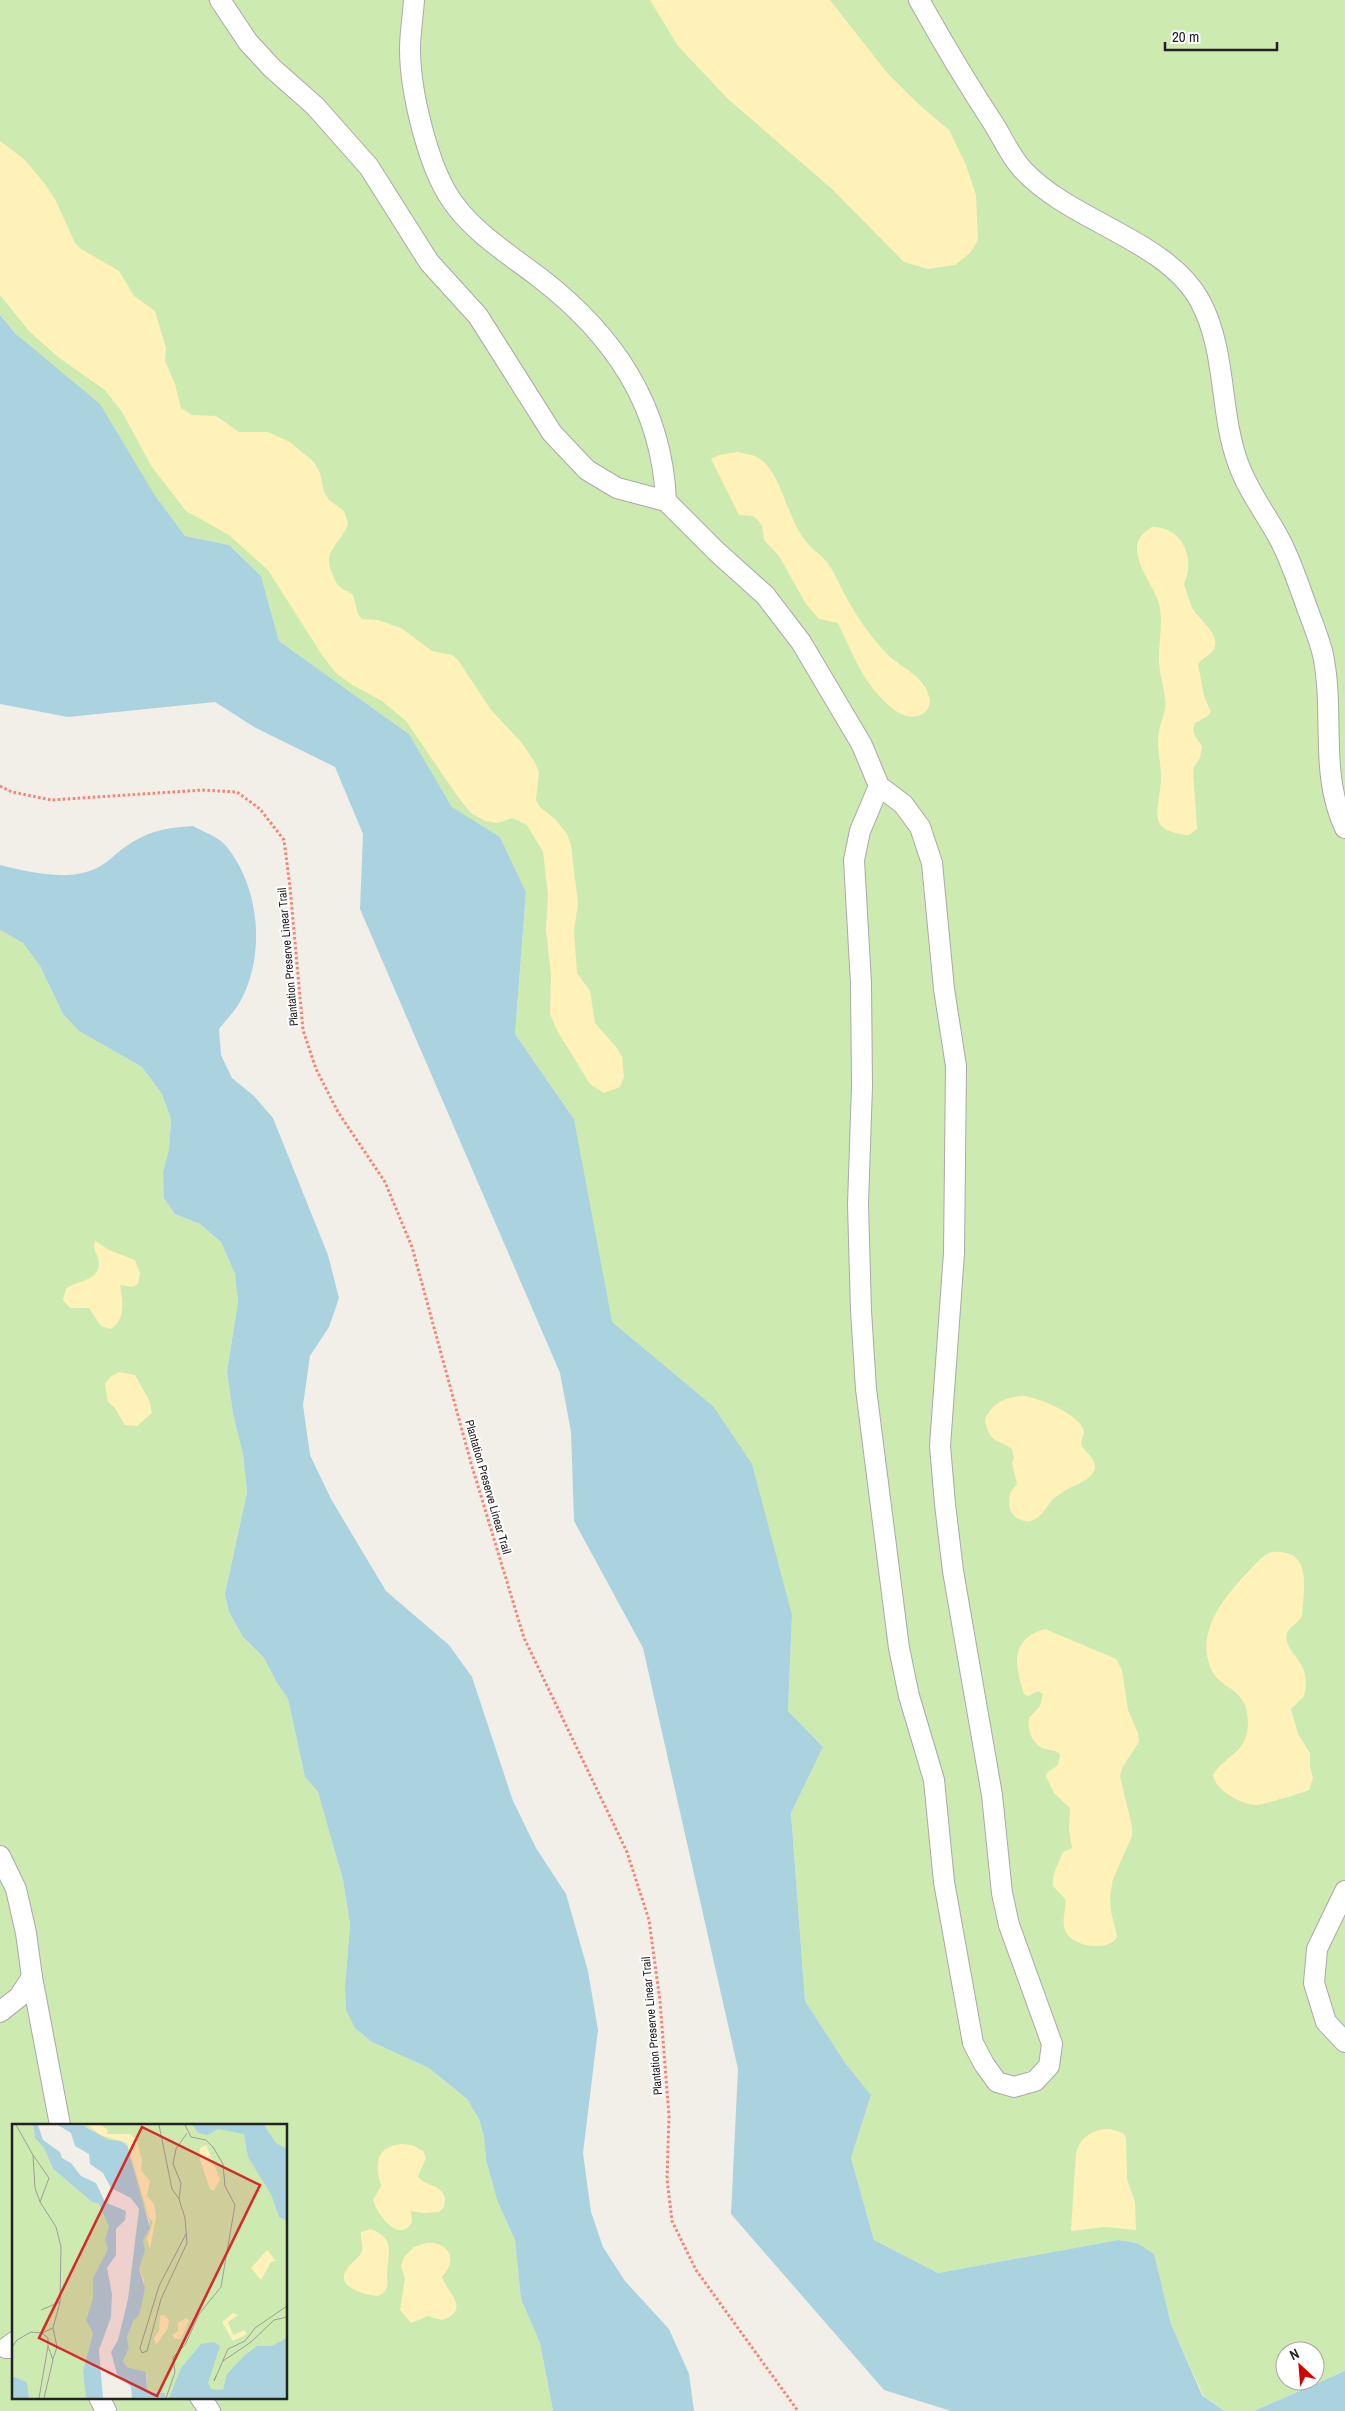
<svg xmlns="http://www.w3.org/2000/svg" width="1345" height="2411" viewBox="0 0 1345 2411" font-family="'Archivo Narrow',sans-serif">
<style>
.grass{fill:#cdebb0;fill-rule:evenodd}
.sand{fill:#fff1ba}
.water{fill:#aad3df}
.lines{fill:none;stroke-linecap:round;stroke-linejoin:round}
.lane-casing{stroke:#a9a9a9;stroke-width:22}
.path{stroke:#fa8072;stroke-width:3;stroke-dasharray:2.5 2.5;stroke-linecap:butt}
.lane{stroke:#fff;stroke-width:20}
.labels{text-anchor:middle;stroke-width:4;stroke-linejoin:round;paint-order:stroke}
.street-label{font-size:12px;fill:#222;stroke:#fff}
.inset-road{fill:none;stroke:#9f9d99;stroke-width:1}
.view{fill:#d62828;fill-opacity:0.15;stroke:#d62828;stroke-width:2.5}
.inset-edge{fill:none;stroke:#222;stroke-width:2.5}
</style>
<rect width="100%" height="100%" fill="#f2efe9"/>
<g class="grass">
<path d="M0,0H1345V2371L1254,2411H1224L1203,2395L1171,2324L1154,2255L1137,2243L1118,2240L938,2273L874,2240L851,2158L871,2095L846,2064L805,2001L791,1813L823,1747L788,1711L792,1615L713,1406L611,1322L574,1119L515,1034L526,892L500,837L452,807L409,734L279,641L261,576L229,545L185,536L154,494L0,315ZM1285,2351H1315V2381H1285Z"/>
<path d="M0,930L23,943L40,966L63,1014L79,1031L142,1067L162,1094L171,1119L169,1149L163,1172L175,1214L200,1224L221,1242L235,1274L238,1302L227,1372L233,1414L243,1454L247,1492L225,1594L229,1612L243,1637L264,1658L276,1681L288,1699L305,1777L318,1792L324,1811L343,1880L350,1925L345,1987L346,2010L372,2042L429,2068L467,2099L479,2119L484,2137L486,2160L497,2200L515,2240L521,2299L540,2343L553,2411H0ZM14,2125H286V2397H14Z"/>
</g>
<g class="sand">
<polygon points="650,0 830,0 888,74 915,101 949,130 966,165 976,195 978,240 970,253 955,265 928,269 904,262 831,188 728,99 678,46"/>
<path d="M0,141L24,159L45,184L56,201L75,243L81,249L119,271L134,296L155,311L166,348L165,361L175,384L181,408L192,415L216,416L239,432H268L290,442L314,462L320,473L324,492L329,500L344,511L348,523C343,542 321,551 332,573C334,578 336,584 340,587C344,591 349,591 353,595L358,614L362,619L378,620L401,628L432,651L452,655L458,660L491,710L521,742L534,761L539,772L536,800L540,807L555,819L567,834L571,845L578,905L574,929L577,973L590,991L595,1023L617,1048L622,1057L624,1077L620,1087L604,1093L590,1084L558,1032L550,1014L551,975L546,930L548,894L543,852L527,825L513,818L497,823L485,821L471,813L458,797L406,721L382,701L351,684L335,672L322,655L268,570L229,535L186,511L152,467L122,412L105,390L58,357L29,331L0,295Z"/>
<path d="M738,452C745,454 753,454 760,459C782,473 787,521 808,544C813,550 821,555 827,562C836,574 841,589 849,602C859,621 873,639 887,654C901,668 925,676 929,697C931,703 929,709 924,713C916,719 906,717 899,713C867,692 854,657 838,623L819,619L806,604L779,556L764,540L762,526L758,520L753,516L739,515L711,459L719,455Z"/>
<path d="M1152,527C1182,526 1196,558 1184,584C1187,592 1189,602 1193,609C1199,620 1221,634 1214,649C1211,655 1202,658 1198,664L1204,696L1211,712L1208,716L1195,723C1191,732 1196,738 1202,746L1200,758L1193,769L1197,829L1189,835C1142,831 1161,807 1161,777C1161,762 1156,746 1159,731C1161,720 1167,711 1165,698C1164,687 1160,676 1159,664C1158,645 1163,627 1160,608C1156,588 1137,569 1137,548C1137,538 1144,532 1152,527Z"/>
<path d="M95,1241L109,1250L135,1260L140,1273L138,1284L132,1287L120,1285C123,1301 126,1319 111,1329L101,1326L89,1308H70L63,1300L66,1289C76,1280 98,1282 99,1264C99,1253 92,1253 95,1241Z"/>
<polygon points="119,1372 135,1375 149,1400 152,1413 137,1426 125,1425 115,1408 108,1402 105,1384 110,1377"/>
<path d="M1024,1396C1039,1398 1082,1415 1084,1432C1084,1436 1081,1440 1081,1444C1084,1452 1095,1457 1095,1466C1095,1479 1075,1485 1066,1490C1062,1493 1057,1496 1053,1499C1044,1510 1036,1529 1017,1518C1008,1512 1009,1503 1010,1493L1017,1484L1012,1463L1014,1458L1012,1449C997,1439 989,1443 985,1420C992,1402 1006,1397 1024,1396Z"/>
<path d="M1271,1552C1313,1548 1304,1587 1302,1615C1299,1624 1290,1625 1287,1633C1282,1654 1314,1660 1304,1696L1291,1709L1298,1734L1310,1753V1766L1313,1778L1309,1790C1306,1792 1261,1805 1257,1805C1242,1805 1215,1790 1213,1775C1226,1754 1247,1754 1248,1724C1249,1686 1220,1691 1211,1669C1195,1632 1224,1597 1248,1572C1256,1564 1260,1557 1271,1552Z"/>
<path d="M1045,1629L1116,1659L1122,1670L1128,1710L1138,1733L1139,1742L1123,1766L1120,1776L1132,1827V1836L1113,1879L1110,1896L1111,1912L1117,1935L1116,1939C1104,1952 1071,1946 1065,1930C1061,1919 1067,1909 1065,1899L1053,1886C1052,1873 1058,1865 1063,1852L1072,1848L1069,1830L1070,1808L1054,1793L1046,1776L1048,1772L1058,1765L1060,1755C1055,1749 1052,1751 1045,1749C1032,1745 1027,1730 1029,1718L1040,1706L1043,1694L1038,1691L1028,1696L1024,1694C1015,1666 1009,1639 1045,1629Z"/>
<path d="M1110,2129L1123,2133L1126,2138L1127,2179L1135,2202L1136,2230L1105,2227L1071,2231L1076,2153C1081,2136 1093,2129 1110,2129Z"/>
<path d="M401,2144L412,2145L423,2151L426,2158L418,2176C424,2187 441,2183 445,2198L444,2207L439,2212L424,2213L411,2211L412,2222C399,2245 377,2214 373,2200L381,2186C375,2165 375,2147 401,2144Z"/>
<path d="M371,2229C396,2239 388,2253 387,2273C387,2284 390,2290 378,2296C365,2295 334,2287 347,2269C351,2262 359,2259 362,2251C364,2244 360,2239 361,2232Z"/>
<path d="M426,2243C438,2241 453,2249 450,2263C449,2269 445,2272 442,2277C447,2292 472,2310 442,2320L428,2316L411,2323L400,2310L405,2278L401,2266L404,2257L414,2247Z"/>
</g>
<g class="water">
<polygon points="0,315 16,334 100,404 154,494 185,536 229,545 261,576 279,641 409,734 452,807 500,837 526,892 515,1034 574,1119 612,1322 713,1406 752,1464 792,1615 788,1711 823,1747 791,1813 805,2001 846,2064 871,2095 851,2158 874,2240 938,2273 1118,2240 1137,2243 1154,2254 1171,2324 1202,2395 1224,2411 951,2411 884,2390 731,2214 738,2069 643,1648 574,1521 571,1432 560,1373 360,909 363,834 335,767 254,727 215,702 68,717 0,704"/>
<path d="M193,826C202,831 219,837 226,846C260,887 266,955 240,1002C235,1011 226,1020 219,1029L221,1055L232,1078L254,1096L273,1118L328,1255L339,1298L329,1327L310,1356L303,1405L310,1455L331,1499L386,1591L449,1645L472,1677L513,1801L536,1848L566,1894L588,1971L598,2030L583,2153L591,2212L603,2247L625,2281L669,2329L689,2374L694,2411H553L540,2343L521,2299L515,2240L497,2200L486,2160L484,2137L479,2119L467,2099L429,2068L372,2042L355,2028L346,2010L345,1987L350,1925L343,1880L318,1792L305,1777L288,1699L276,1681L264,1658L243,1637L229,1612L225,1594L247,1492L243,1454L233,1414L227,1372L238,1302L235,1274L221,1242L200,1224L175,1214L164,1198L163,1172L169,1149L171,1119L162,1094L142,1067L79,1031L63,1014L40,966L23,943L0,930V865C30,872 68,882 97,868C109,862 118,851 128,845C151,830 166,828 193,826Z"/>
<polygon points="1345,2371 1345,2411 1254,2411"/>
</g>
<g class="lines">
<g class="lane-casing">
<g id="lane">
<polyline points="220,0 248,42 272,68 315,106 369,167 429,262 478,316 552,433 587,470 617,488 666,501"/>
<path d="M414,0C413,16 410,33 410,49C410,91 428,167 452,201C474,233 510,255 540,278C614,335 662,406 666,501L717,552L765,595L801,642L862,745L879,786L903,804L920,827L932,863L944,989L956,1066L954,1253L940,1446L945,1504L953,1571L992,1795L1002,1893L1009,1925L1052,2044L1049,2066L1035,2081L1014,2087L997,2082L984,2064L973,2043L944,1882L934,1780L909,1696L899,1648L866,1389L861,1311L858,1204L862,1086L861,984L854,860L860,831L879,786"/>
<path d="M919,0C943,43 968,85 995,126C1004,141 1012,159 1024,171C1072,222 1167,240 1200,301C1227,351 1219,411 1238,463C1248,491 1266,514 1280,540C1292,563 1300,589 1309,613C1314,627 1320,641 1323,655C1335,713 1319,773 1345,828"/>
<polyline points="0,1856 16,1889 26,1933 32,1977"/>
<polyline points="1345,1891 1317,1949 1314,1983 1326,2022 1345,2042"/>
<polyline points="0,2012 19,1997 32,1977 60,2125"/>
<polyline points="14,2342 6,2348 14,2348"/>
<polyline points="99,2397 106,2411"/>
<polyline points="200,2397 210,2411"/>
</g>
</g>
<polyline class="path" points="0,786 12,792 52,800 202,790 237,792 260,809 284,840 290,887 303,1030 316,1069 338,1112 385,1182 412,1247 471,1463 524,1638 627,1852 649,1920 660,2001 669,2116 667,2179 672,2221 696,2270 798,2411"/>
<use href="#lane" class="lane"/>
</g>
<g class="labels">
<g class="street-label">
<text transform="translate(288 957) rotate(-95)" y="4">Plantation Preserve Linear Trail</text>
<text transform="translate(488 1487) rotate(74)" y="4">Plantation Preserve Linear Trail</text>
<text transform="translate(652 2026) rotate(-95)" y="4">Plantation Preserve Linear Trail</text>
</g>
</g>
<g transform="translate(12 2124)">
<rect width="275" height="275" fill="#f2efe9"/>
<path d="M0,1H21L23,14L32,24L41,45L80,78L87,80L97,103L94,117L96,125L82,153L81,174L75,192L81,209L72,243L74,274H17L15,258L0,252ZM61,1H275V274H132L152,273L153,269L135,268V250L115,243L111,237L117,224L115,213L130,179L132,157L127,145L132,126L131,116L138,98L127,71L114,21L109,17H97L84,10L78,4Z" fill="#cdebb0"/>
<path d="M67,1H89L96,6L95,10H117L125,16L130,37L129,46L138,57L135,72L142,80L144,93L138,125L135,115L141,98L137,94L115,19L88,11L77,2ZM194,21L208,55L202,67L198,65L188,36V24ZM255,126L264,137L259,138L249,156L239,144ZM221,189L226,191L216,198L220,208L222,211L232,206L235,210L221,217L210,198ZM152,191L157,196L156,204L144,221L142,214L147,207L148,192ZM174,194L177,197L169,215H163L160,211L166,207V199Z" fill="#fff1ba"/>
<path d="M21,1H26L31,16L48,28L50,34L59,39L69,52L84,59L93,78L114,87L113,96L104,105V131L95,144L100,170L99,193L87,226L91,274H74L71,247L81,209L74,196L81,174V154L96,125L93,115L97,103L87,80L80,78L41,45L32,24L23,14ZM46,1L72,2L97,16L109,17L115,22L138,104L131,116L133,126L127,145L133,164L130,179L127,191L122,196L115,213L117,224L111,237L115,243L134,248L135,268L153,269V273L120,274L119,263L105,250L99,228L106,216L116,175L127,85L119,74L99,64L91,49L78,40L77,30L63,22L59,9ZM181,1H252L264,19L275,25V97L267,93L259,70L236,33L232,10L206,5L196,11L186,9ZM275,214V274H157L169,244L189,220L202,218L208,222L196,259L199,265L211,266L215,250L232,232L245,222H260ZM0,252L15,258L17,274H0Z" fill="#aad3df"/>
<path class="inset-road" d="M4,1L21,31M147,1L160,65L167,75M28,78L37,54L21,31L23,64L28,78L44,103L49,123L48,178M174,110L147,162L128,224L130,229L135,227L149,175L175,119L173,94L167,75L169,59L161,40L164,25L175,9M29,186L48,178L41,204M36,222V214L30,209L41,204L45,223L41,235M0,223L5,216L19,208L30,209M211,237L239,218L262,196L275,193M204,252L202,257L216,225L233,217L243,204L275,182M27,274L36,222L41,236L32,274M154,274L163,248L161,233L173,221L187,190L209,163L223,81L213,62L211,40L201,23L194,16L179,13L173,1"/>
<path class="view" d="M130,3L248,61L145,272L27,214Z"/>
<rect width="275" height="275" class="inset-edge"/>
</g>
<g transform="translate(1300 2366) rotate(334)"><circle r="24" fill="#ffffff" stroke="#a7a7a7"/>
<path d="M0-4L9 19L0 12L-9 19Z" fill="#d40000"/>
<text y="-8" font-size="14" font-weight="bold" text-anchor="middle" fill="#222222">N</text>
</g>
<path d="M1165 42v8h112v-8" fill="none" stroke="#222222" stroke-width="2.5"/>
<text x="1172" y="42" font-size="15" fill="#222222" stroke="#ffffff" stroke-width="4" paint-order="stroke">20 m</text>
</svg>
